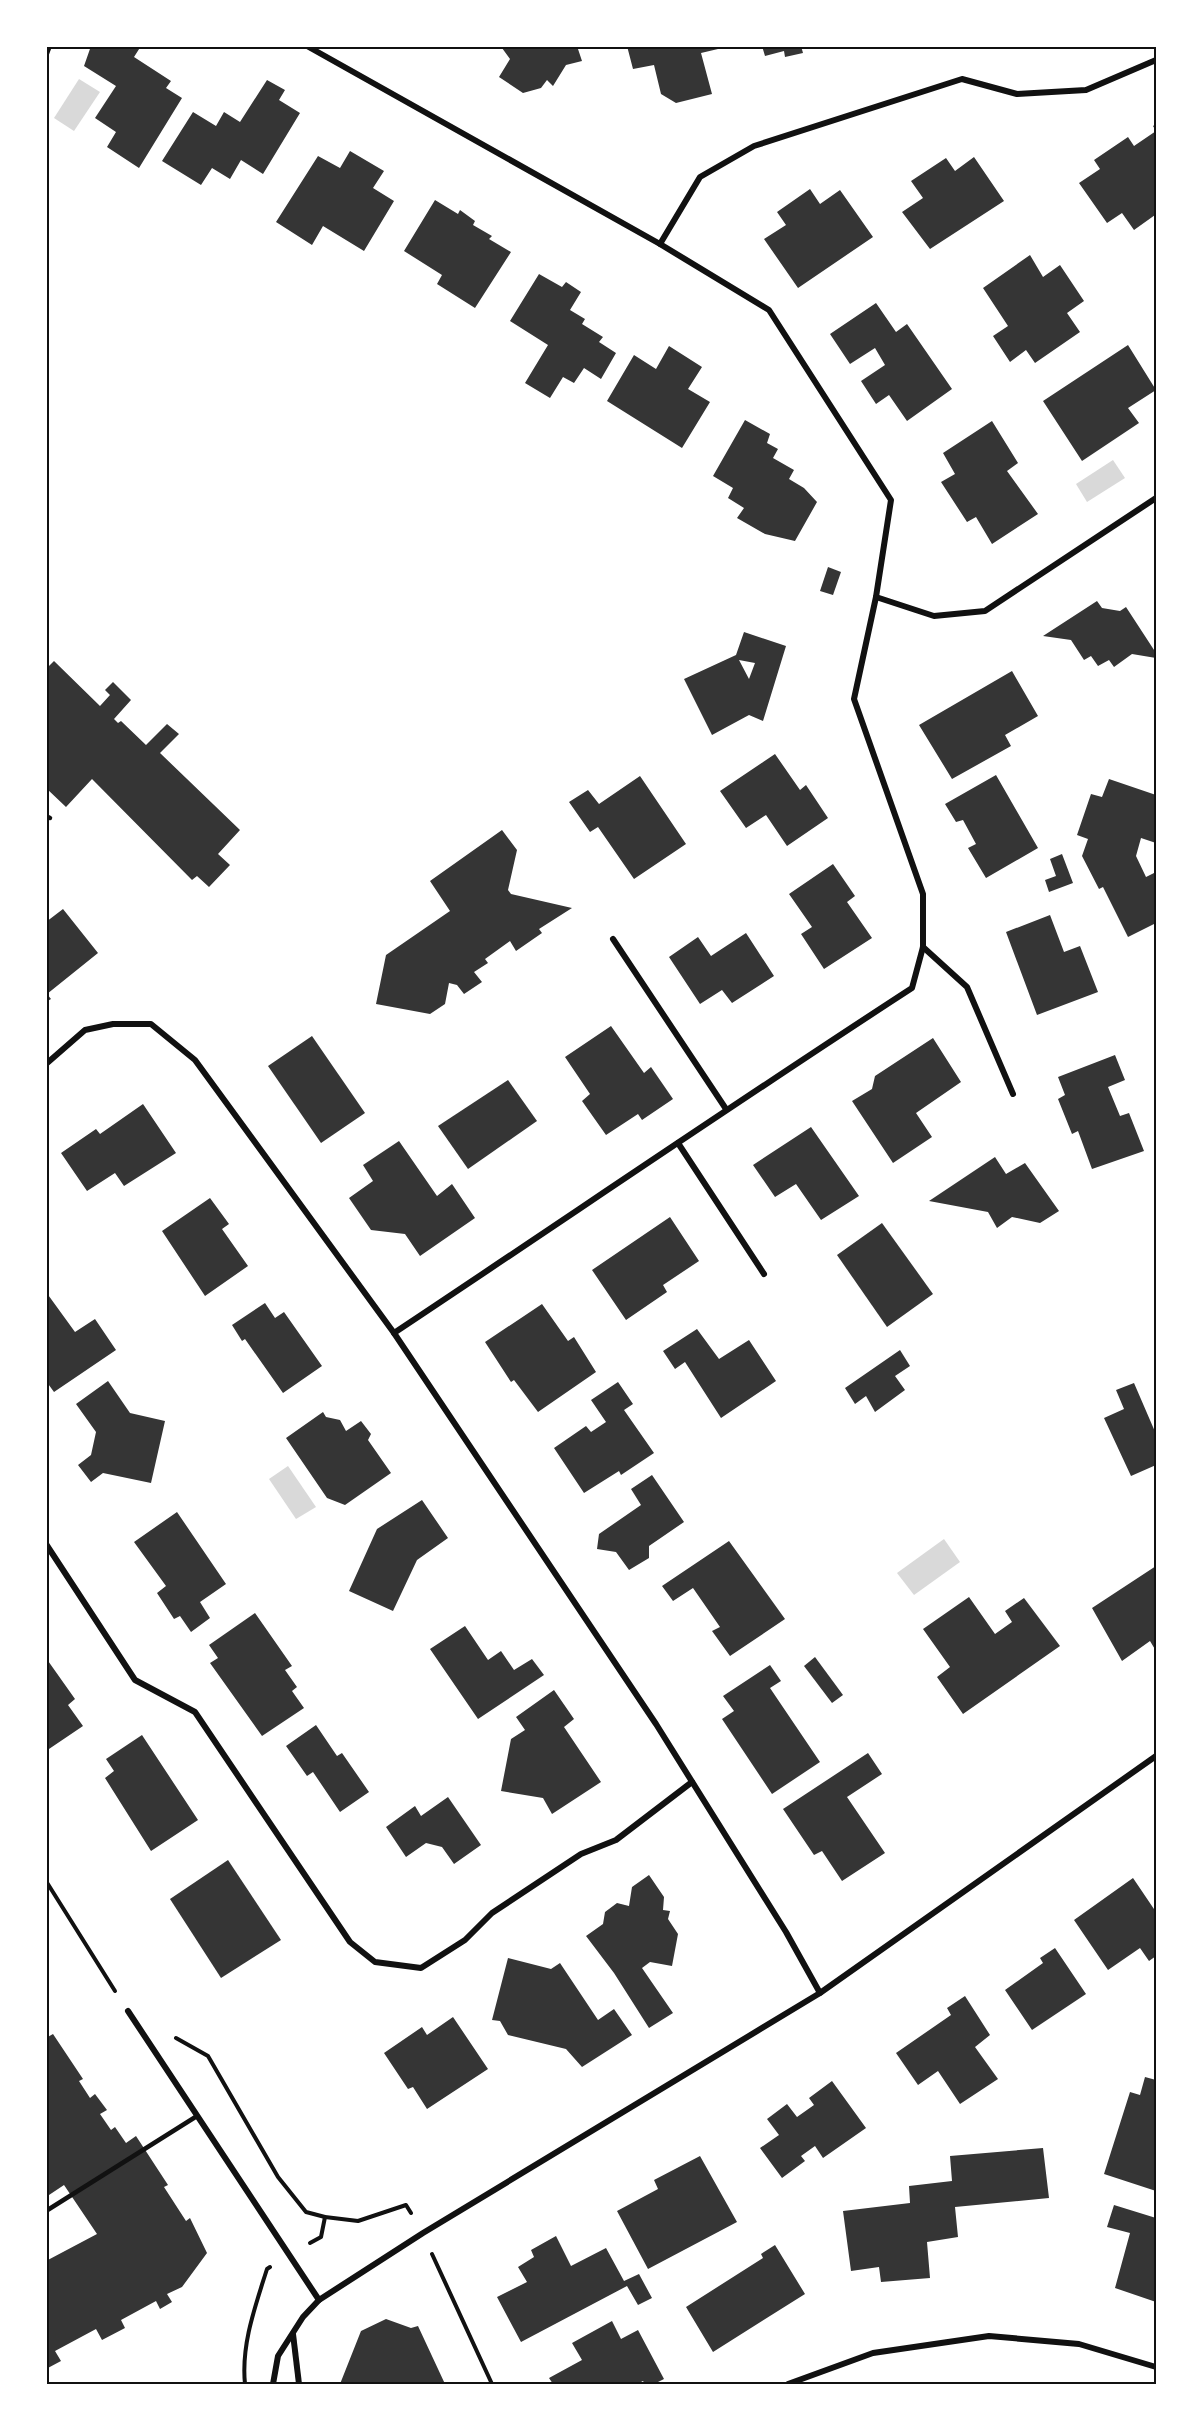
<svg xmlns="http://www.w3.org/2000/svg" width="1203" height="2431" viewBox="0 0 1203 2431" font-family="'PT Sans Narrow',sans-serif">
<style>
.water{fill:#d9d9d9}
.building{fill:#353535;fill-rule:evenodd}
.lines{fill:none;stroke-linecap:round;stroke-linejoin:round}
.path{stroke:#111;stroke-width:4}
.service{stroke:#111;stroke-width:4.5}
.minor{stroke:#111;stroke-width:6}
.neatline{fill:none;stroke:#111;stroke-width:2}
</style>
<rect width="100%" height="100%" fill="#fff"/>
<g class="water">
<polygon points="79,79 100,92 74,131 54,118"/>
<polygon points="1113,460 1125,478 1087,502 1076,484"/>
<polygon points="288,1466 316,1507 296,1519 269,1479"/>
<polygon points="944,1539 960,1562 914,1595 897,1573"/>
</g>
<g class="building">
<polygon points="91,46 141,46 134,57 171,81 166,88 182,98 139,168 107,147 116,132 95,118 116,86 84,66"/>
<polygon points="505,46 577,46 582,61 566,65 553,86 547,80 541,88 523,93 499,77 510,59 502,48"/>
<polygon points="627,46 718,46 718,49 701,53 712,94 676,103 661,94 654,65 633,69"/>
<polygon points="762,46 801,46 803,53 785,57 784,51 765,56"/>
<polygon points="267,80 285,90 279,100 300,113 263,174 241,160 230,179 212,168 201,185 162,161 193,112 216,126 224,112 240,122"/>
<polygon points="1156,124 1155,215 1134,230 1122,213 1107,223 1079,183 1100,169 1094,160 1128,137 1134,146 1156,131 1153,126"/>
<polygon points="350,151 384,171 373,188 394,201 364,251 323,226 312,245 276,222 318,156 340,168"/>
<polygon points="974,157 1004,201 930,249 902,212 923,198 911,181 946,158 955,171"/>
<polygon points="810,189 820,204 840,190 873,237 798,288 764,239 786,225 777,212"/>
<polygon points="435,200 458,214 460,210 475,221 473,225 492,236 489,239 511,252 475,308 437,284 442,275 404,251"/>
<polygon points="1030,255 1043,277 1060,265 1084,301 1067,313 1080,332 1035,363 1026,350 1010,362 993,336 1008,326 983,288"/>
<polygon points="539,274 562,287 566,282 581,292 570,310 585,319 582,324 603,337 599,342 616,353 601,379 584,368 574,383 563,377 550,398 525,383 548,345 510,321"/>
<polygon points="876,303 896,332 907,324 952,389 907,421 889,395 876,404 861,381 885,365 875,348 850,364 830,334"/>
<polygon points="1128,345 1156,390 1128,408 1139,423 1082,461 1043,401"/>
<polygon points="669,346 702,367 688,389 710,402 682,448 607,401 634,355 656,369"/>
<polygon points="745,420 770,434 767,443 778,449 773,458 794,470 789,479 804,488 817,502 795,541 765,534 737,518 744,508 728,498 733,488 713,476"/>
<polygon points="992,421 1018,463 1007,471 1038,514 992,544 976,517 967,522 941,482 955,474 943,453"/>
<polygon points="828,567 841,572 833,595 820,591"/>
<polygon points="1097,601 1102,608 1120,611 1126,607 1156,653 1156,658 1132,654 1114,667 1109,660 1098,666 1091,656 1084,660 1071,640 1043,636"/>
<path d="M744,632L786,646L763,721L749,715L712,735L684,679L736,655ZM739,660L755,663L749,679Z"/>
<polygon points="54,661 100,706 110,695 105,690 113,682 131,700 114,719 118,723 121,721 146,745 167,724 179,734 160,753 240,830 218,854 230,865 209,887 197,876 192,880 92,779 66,807 46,788 46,669"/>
<polygon points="1012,671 1038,716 1005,735 1011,746 952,779 919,725"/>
<polygon points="775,754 800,790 806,785 828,818 787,846 766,815 746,828 720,791"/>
<polygon points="996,775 1038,848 986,878 968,848 976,844 963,820 956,822 945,804"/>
<polygon points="640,776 686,844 634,879 598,827 590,832 569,802 588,790 599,804"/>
<polygon points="1109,779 1156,795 1156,843 1141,838 1136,856 1146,877 1156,872 1156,923 1128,937 1103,887 1099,889 1082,856 1088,839 1077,835 1091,794 1102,797"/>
<polygon points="502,830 517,850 508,890 511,894 572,908 539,929 542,933 516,951 510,941 485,959 488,963 474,972 482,982 464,994 457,985 449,983 445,1004 430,1014 376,1004 386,955 450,911 430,881"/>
<polygon points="1062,854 1073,883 1049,892 1045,880 1056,876 1050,859"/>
<polygon points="833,864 855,896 847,902 872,938 824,969 801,934 812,927 789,894"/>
<polygon points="63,909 98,953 47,994 51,999 46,1002 46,922"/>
<polygon points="1050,915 1064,952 1080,946 1098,992 1037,1015 1006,932"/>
<polygon points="746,933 774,976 732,1003 722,990 700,1004 669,957 698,937 711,956"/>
<polygon points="611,1026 644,1073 651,1067 673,1099 642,1120 638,1114 606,1135 582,1101 590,1094 565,1057"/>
<polygon points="312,1036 365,1113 321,1143 268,1066"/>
<polygon points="933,1038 961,1082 916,1113 932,1137 893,1163 852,1101 872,1089 875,1076"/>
<polygon points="1115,1055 1125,1080 1108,1087 1120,1116 1129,1113 1144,1151 1092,1169 1078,1131 1072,1134 1058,1099 1065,1095 1058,1077"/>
<polygon points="508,1080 537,1121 468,1169 438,1126"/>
<polygon points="143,1104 176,1153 124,1186 115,1173 87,1191 61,1153 96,1129 100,1134"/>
<polygon points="811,1127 859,1196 821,1220 796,1184 775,1197 753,1165"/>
<polygon points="399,1141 437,1196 452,1184 475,1218 420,1256 405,1234 371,1230 349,1198 373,1181 363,1165"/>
<polygon points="995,1157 1006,1174 1025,1163 1059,1211 1040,1223 1012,1217 997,1228 988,1212 929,1201"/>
<polygon points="210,1198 229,1224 222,1229 248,1266 205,1296 162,1231"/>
<polygon points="670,1217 699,1261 663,1285 667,1292 626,1320 592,1270"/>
<polygon points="882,1223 933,1294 887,1327 837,1255"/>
<polygon points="46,1292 75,1332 95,1319 116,1350 54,1392 46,1381"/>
<polygon points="265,1303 275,1318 284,1312 322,1366 283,1393 245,1339 242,1341 232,1325"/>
<polygon points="542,1304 568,1341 574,1337 596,1372 538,1412 514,1380 511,1382 485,1342"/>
<polygon points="697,1329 719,1359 749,1340 776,1381 721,1418 685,1362 675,1369 663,1351"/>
<polygon points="900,1350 910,1366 895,1376 905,1390 875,1412 866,1396 855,1404 845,1388"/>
<polygon points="108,1381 130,1413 165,1421 151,1483 103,1473 91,1482 78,1465 91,1455 96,1432 76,1404"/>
<polygon points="618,1382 633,1404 624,1410 654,1453 621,1475 619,1471 584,1493 554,1448 586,1426 591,1432 606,1422 591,1400"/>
<polygon points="1134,1383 1156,1434 1156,1465 1131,1476 1104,1418 1124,1409 1116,1390"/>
<polygon points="323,1412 326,1417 340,1420 346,1431 361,1421 371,1434 368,1440 391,1473 345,1505 327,1498 286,1438"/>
<polygon points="652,1475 684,1522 649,1546 649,1558 629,1570 616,1552 597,1549 599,1534 641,1505 631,1489"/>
<polygon points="422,1500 448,1538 417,1560 393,1611 349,1591 377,1529"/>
<polygon points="177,1512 226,1584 200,1602 210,1618 191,1632 180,1616 174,1619 157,1593 166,1586 134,1542"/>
<polygon points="729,1541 785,1619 730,1656 712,1631 720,1627 693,1588 673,1601 662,1586"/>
<polygon points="1156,1566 1156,1651 1150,1641 1122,1661 1092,1608"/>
<polygon points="969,1597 995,1634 1012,1622 1005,1611 1024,1598 1060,1646 963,1714 937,1677 950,1667 923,1629"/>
<polygon points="255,1613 292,1666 285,1670 297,1687 292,1691 304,1708 262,1736 210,1663 218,1658 209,1645"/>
<polygon points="465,1626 488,1660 501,1651 514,1670 532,1659 544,1675 478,1719 430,1649"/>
<polygon points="815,1657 843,1695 832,1703 804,1666"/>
<polygon points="46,1658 75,1699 68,1705 83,1726 46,1751"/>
<polygon points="770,1665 781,1681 770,1688 820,1762 772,1794 722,1719 734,1711 723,1696"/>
<polygon points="554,1690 574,1719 564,1727 601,1782 552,1814 543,1798 501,1791 511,1739 525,1730 516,1717"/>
<polygon points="316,1725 337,1756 342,1753 369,1792 340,1812 313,1772 307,1776 286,1746"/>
<polygon points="142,1735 198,1820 151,1851 105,1778 114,1771 106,1759"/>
<polygon points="868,1753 882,1774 847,1797 885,1853 842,1881 822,1851 814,1855 783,1809"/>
<polygon points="448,1797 481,1845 454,1864 442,1847 426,1843 406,1857 386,1827 415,1806 421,1816"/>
<polygon points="228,1860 281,1940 221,1978 170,1899"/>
<polygon points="649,1875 664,1897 663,1910 670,1911 668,1919 678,1934 672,1966 650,1962 642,1968 673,2013 649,2028 614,1973 586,1936 603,1924 605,1912 617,1903 629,1906 632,1887"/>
<polygon points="1133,1878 1156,1912 1156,1956 1149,1961 1140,1948 1108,1970 1074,1920"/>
<polygon points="1055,1948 1086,1994 1032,2030 1005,1990 1043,1963 1040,1958"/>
<polygon points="508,1958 551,1969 560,1963 598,2020 614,2009 632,2035 582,2067 566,2049 508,2035 500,2021 492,2020"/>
<polygon points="965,1996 990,2035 975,2047 998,2079 960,2104 938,2071 918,2085 896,2053 951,2015 947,2008"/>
<polygon points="453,2017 488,2069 427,2109 413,2087 408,2089 384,2053 422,2027 427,2035"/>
<polygon points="53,2034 83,2079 79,2081 90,2098 95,2094 107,2110 100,2114 111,2130 115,2127 126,2143 136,2136 168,2185 164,2187 186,2221 190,2218 207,2253 182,2287 167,2294 172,2302 160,2309 156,2301 121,2320 125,2328 102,2340 96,2329 55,2351 61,2361 46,2369 46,2261 97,2234 64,2185 46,2197 46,2038"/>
<polygon points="1145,2077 1156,2080 1156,2191 1104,2174 1130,2092 1140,2095"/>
<polygon points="832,2081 866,2128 823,2158 815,2146 801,2156 805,2161 782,2178 760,2148 779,2135 767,2119 787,2104 797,2117 814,2105 809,2098"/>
<polygon points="1043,2148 1049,2198 955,2207 958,2237 927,2242 930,2278 881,2282 879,2267 851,2271 843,2211 910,2203 909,2186 952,2181 950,2156"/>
<polygon points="700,2156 737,2222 648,2269 617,2211 658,2189 654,2180"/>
<polygon points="1114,2205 1156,2218 1156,2302 1115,2288 1130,2233 1107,2227"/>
<polygon points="556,2236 571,2266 606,2248 624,2281 639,2274 652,2298 638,2305 627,2286 521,2342 497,2297 527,2282 518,2267 534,2257 531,2250"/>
<polygon points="775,2245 805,2294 713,2352 686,2307 763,2258 761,2254"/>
<polygon points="386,2319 411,2328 418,2326 445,2384 340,2384 361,2331"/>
<polygon points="612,2321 621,2339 638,2330 664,2379 654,2384 645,2384 643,2381 637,2384 553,2384 549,2378 582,2360 572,2343"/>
</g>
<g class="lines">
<g class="path">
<polyline points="46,1881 115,1991"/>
<polyline points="176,2038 208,2056 278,2177 306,2212 325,2217 358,2221 406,2205 411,2213"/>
<polyline points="310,2243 321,2237 325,2217"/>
<polyline points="432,2254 492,2384"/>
<path d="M245,2384C241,2345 255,2307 267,2269L270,2267"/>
</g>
<g class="service">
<polyline points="46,816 50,818"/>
<polyline points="46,2211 197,2116"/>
</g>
<g class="minor">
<path d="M307,46L660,244L769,310L891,500L876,597L854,699L923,894V947L912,988C738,1101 567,1218 394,1333"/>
<polyline points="46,54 49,46"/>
<polyline points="660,244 700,177 754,146 962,79 1017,94 1086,90 1156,60"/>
<polyline points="876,597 934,616 985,611 1156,498"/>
<polyline points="613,939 726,1109"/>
<polyline points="923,947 967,987 1013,1094"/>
<polyline points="46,1064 85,1030 113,1024 151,1024 195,1060 394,1333 656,1724 786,1932 820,1993"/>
<polyline points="678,1143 764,1274"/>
<polyline points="46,1544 135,1680 195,1712 350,1942 375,1962 421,1968 465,1940 492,1913 581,1854 616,1840 692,1782"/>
<polyline points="128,2011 319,2300"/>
<polyline points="293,2334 299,2384"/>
<polyline points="273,2384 278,2356 303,2317 319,2300 423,2233 820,1993 1156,1756"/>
<polyline points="788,2384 873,2353 989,2336 1079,2344 1156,2367"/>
</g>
</g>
<rect width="1203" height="2431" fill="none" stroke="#ffffff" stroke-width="96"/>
<rect x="48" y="48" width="1107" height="2335" class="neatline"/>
</svg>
